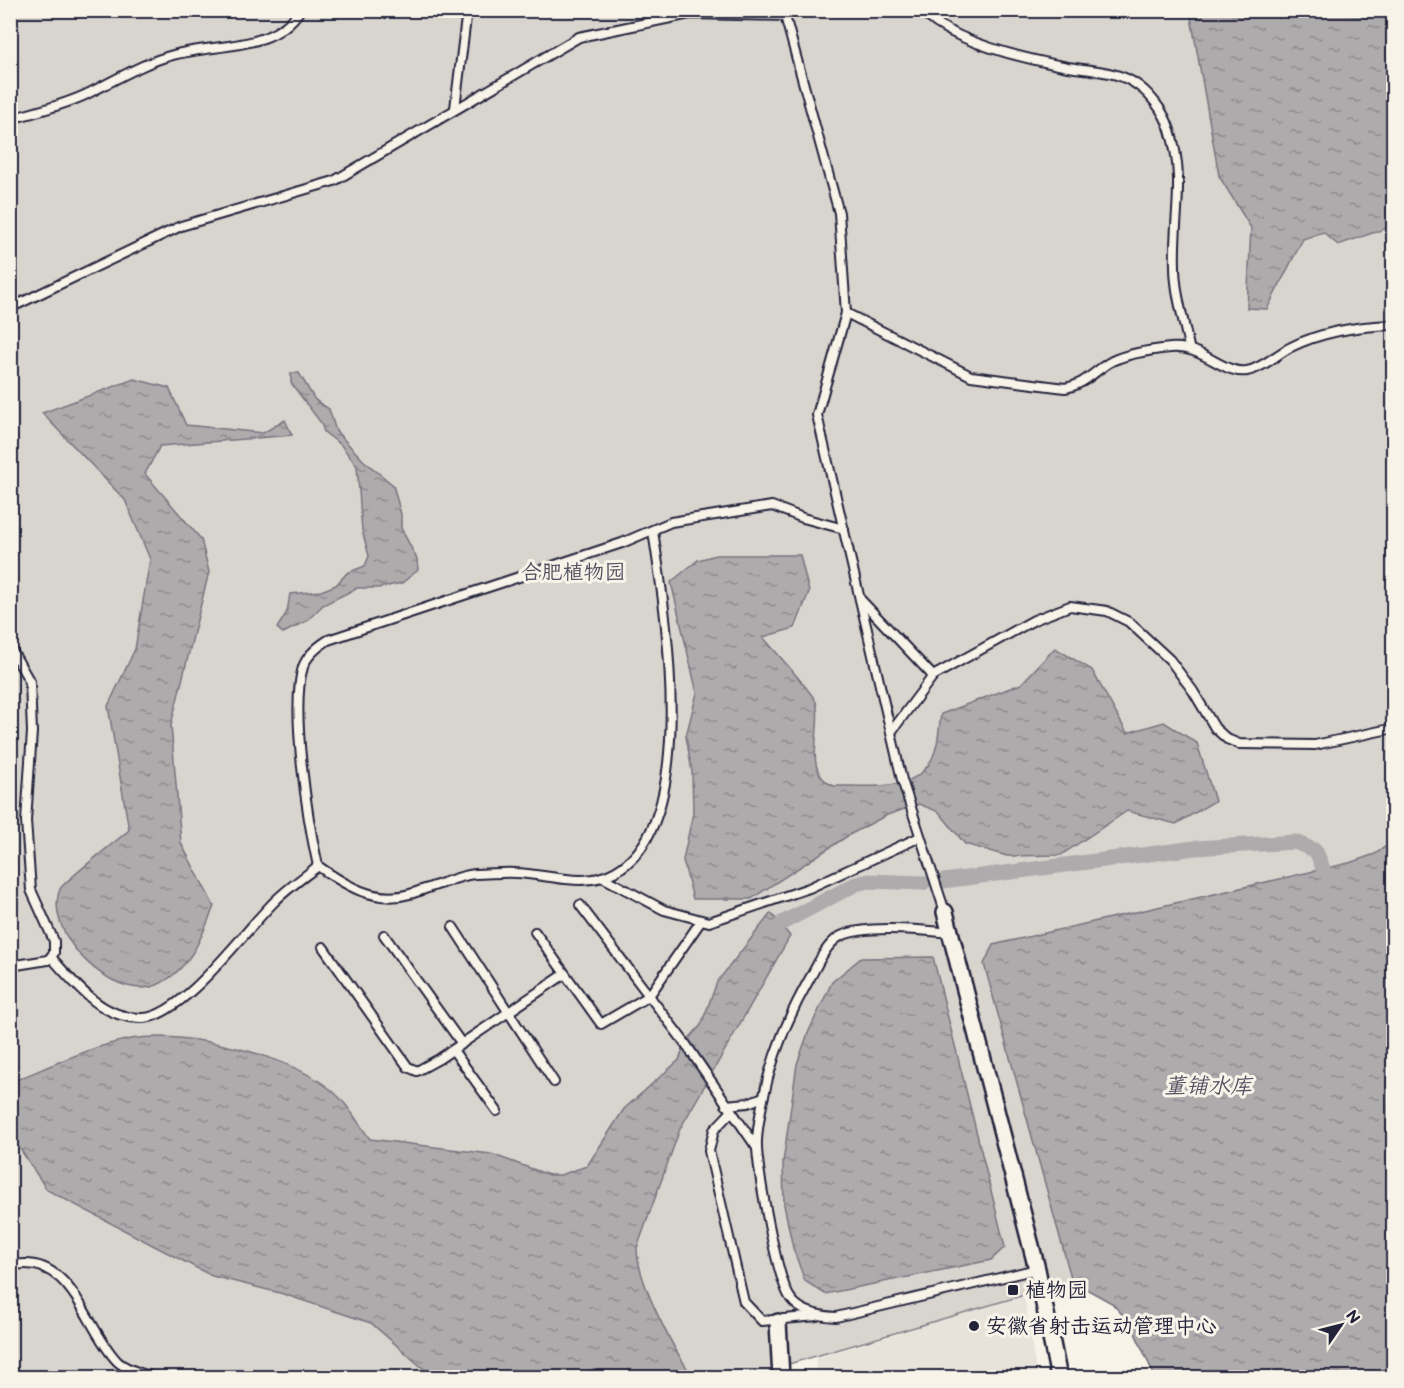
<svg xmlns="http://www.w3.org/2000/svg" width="1404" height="1388" viewBox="0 0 1404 1388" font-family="'Balsamiq Sans','LXGW WenKai TC',sans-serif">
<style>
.built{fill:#e7e3db}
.park{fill:#d8d5cf;stroke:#7d7c85;stroke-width:1.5}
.water{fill:url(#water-ripples);stroke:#76747f;stroke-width:1.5}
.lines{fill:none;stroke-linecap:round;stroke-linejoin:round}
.canal{stroke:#aeabad;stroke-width:15}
.lane-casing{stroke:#22223b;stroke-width:12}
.street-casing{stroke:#22223b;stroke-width:20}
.path{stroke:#22223b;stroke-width:2;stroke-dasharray:1.5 4.5;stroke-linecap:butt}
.lane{stroke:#f7f3e8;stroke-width:8}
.street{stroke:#f7f3e8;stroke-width:15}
.poi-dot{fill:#22223b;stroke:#f7f3e8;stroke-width:2}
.labels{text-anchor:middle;stroke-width:6;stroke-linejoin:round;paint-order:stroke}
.park-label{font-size:21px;fill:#504f60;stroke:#f7f3e8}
.poi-label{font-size:21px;fill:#22223b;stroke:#f7f3e8;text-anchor:start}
.water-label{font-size:22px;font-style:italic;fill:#535263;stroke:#f7f3e8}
</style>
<defs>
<pattern id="water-ripples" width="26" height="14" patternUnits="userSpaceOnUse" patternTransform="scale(1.5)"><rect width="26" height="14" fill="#aeabad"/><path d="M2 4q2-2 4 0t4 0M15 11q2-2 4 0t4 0" fill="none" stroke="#8d8b8e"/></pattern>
</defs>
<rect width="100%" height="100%" fill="#f7f3e8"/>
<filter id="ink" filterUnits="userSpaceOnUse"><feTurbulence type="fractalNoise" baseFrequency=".0167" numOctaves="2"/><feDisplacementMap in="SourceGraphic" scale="12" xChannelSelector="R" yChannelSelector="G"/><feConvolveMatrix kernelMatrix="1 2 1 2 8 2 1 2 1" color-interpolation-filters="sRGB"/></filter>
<g filter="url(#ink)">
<polygon class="built" points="1024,1295 1037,1377 815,1378 816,1358"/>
<polygon class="park" points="10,11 1393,11 1393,1377 1155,1377 1131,1324 1112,1303 1072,1281 775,1368 775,1377 11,1377"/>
<g class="water">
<polygon points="1188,11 1393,11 1393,226 1338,245 1323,232 1303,239 1267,309 1247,308 1251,228 1219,176 1191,17"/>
<polygon points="291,373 299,373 315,400 329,409 336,431 363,460 393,485 401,514 401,528 417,559 418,570 402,583 378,588 357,588 323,605 307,621 283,633 277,628 287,612 290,594 321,591 336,585 347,573 365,566 369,556 362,530 357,466 341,445 324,432 321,423 291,383"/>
<path d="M134,379L169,388L186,425L263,433L285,420L292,435L160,446L145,474L201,539L209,572L171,725L181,843L214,906C202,937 190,970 157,985C114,1003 42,934 60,889C63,882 118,840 129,830L108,706L135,649L150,559L125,500L42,413Z"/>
<path d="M716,555H800L809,592L795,628L763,637C772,648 813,693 816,702C824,729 800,772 834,786C869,785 922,795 935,751C939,740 939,726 941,714L1021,684L1055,648L1092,670L1127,733L1164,722L1197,743L1215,801L1176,824L1127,811L1061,855L1007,856L965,844L939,812L919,804L887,815L849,835L751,899H693L683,860L693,813L692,772L686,736L697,693L671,582L698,560Z"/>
<polygon points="1393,841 1393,1377 1155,1377 1131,1324 1112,1303 1072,1281 984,964 993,945 1349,863 1375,854"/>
<path d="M771,913L790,936L680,1129L637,1248C637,1281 673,1349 693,1377H433L371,1323L280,1293L212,1276L47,1190L11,1135V1082C49,1067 90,1046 131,1039C185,1030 287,1054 330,1089C346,1101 358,1123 370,1139L491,1154L549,1175H560L587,1166L624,1109L679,1060L685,1043L701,1025L717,982Z"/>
<polygon points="933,957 1005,1247 991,1260 825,1294 805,1281 793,1248 784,1205 783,1162 797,1064 808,1033 832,982 861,958"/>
</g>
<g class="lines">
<g class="canal">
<polyline points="943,881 1195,848 1295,842 1316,851 1324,871"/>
<polyline points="782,923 856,884 869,881 923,883"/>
</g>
<g class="lane-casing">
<g id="lane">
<path d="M921,10C950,42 1026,59 1068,67C1088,70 1113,71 1131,81C1149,91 1164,111 1170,130C1186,181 1173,216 1175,266C1175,293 1184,321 1189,347"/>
<polyline points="785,16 795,10"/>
<polyline points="455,108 467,10"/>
<path d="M10,119C36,112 61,106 85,95C114,81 142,63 173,55C216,43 273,52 300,10"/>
<polyline points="10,308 181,226 334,181 579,37 690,14 785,16 839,213 846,313 817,415 902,780 945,912"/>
<path d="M846,313L971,376L1065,388C1085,385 1095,370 1112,361C1129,353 1151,350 1170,348C1201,344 1224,375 1247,371C1263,368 1277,354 1291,347C1323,331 1359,326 1394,325"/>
<polyline points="860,599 933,676"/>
<polyline points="10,647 30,682 32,732 26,821 31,890 54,941 54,953 48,960 10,966"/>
<polyline points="891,732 933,676 1034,620 1070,606 1107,611 1129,622 1170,660 1193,691 1215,728 1227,739 1239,744 1315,745 1394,728"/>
<path d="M318,866C345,885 375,904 410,894C420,891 430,887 440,884C451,880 463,875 475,874C489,874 503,872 516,873C543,874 576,885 602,877C705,845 665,610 653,531"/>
<polyline points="602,877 664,910 709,922 809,888 920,837"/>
<polyline points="580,905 685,1043 757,1148"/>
<polyline points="453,927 554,1082"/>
<polyline points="535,932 601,1024 649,996 701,921"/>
<path d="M951,933C924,930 862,924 839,937C825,946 818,964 810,978C789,1015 771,1058 763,1100C760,1115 756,1134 757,1149C759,1176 777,1281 791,1299C801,1313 820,1316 836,1317L1037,1269"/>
<polyline points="384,935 462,1044"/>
<polyline points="323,947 408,1067 417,1071 439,1059 565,974"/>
<path d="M51,957C75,984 103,1020 143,1018C184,1016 245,930 275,901C288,888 304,877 318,866C308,822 290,709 303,667C307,655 317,647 328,640L622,543L671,522L772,506L803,518L844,529"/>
<polyline points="453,1050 497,1111"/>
<polyline points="726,1105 748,1103 763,1097"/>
<polyline points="731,1112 714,1130 709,1151 744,1302 762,1321 817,1316"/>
<path d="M10,1266C71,1250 85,1328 117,1361C126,1370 144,1374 156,1378"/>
</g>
</g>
<g class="street-casing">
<g id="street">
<polyline points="945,912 1037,1269 1059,1378"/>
<polyline points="778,1322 781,1378"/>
</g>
</g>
<polyline class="path" points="10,857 17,849"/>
<use href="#lane" class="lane"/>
<use href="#street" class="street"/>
</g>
</g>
<g class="poi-dot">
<rect x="1007" y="1284" width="12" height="12" rx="3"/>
<circle cx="974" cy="1326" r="6"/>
</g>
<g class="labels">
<g class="park-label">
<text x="573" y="579">合肥植物园</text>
</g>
<g class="poi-label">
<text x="1025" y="1297">植物园</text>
<text x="986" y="1333">安徽省射击运动管理中心</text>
</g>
<g class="water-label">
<text x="1208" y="1093">董铺水库</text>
</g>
</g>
<rect width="1404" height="1388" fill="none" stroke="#f7f3e8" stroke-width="36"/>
<rect x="18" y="18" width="1368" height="1352" fill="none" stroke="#22223b" stroke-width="2" filter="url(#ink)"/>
<g transform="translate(1341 1325) rotate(55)" stroke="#f7f3e8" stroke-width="4.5" paint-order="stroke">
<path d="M0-4.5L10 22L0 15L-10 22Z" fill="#22223b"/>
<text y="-9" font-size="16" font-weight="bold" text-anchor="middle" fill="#22223b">N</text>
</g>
</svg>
